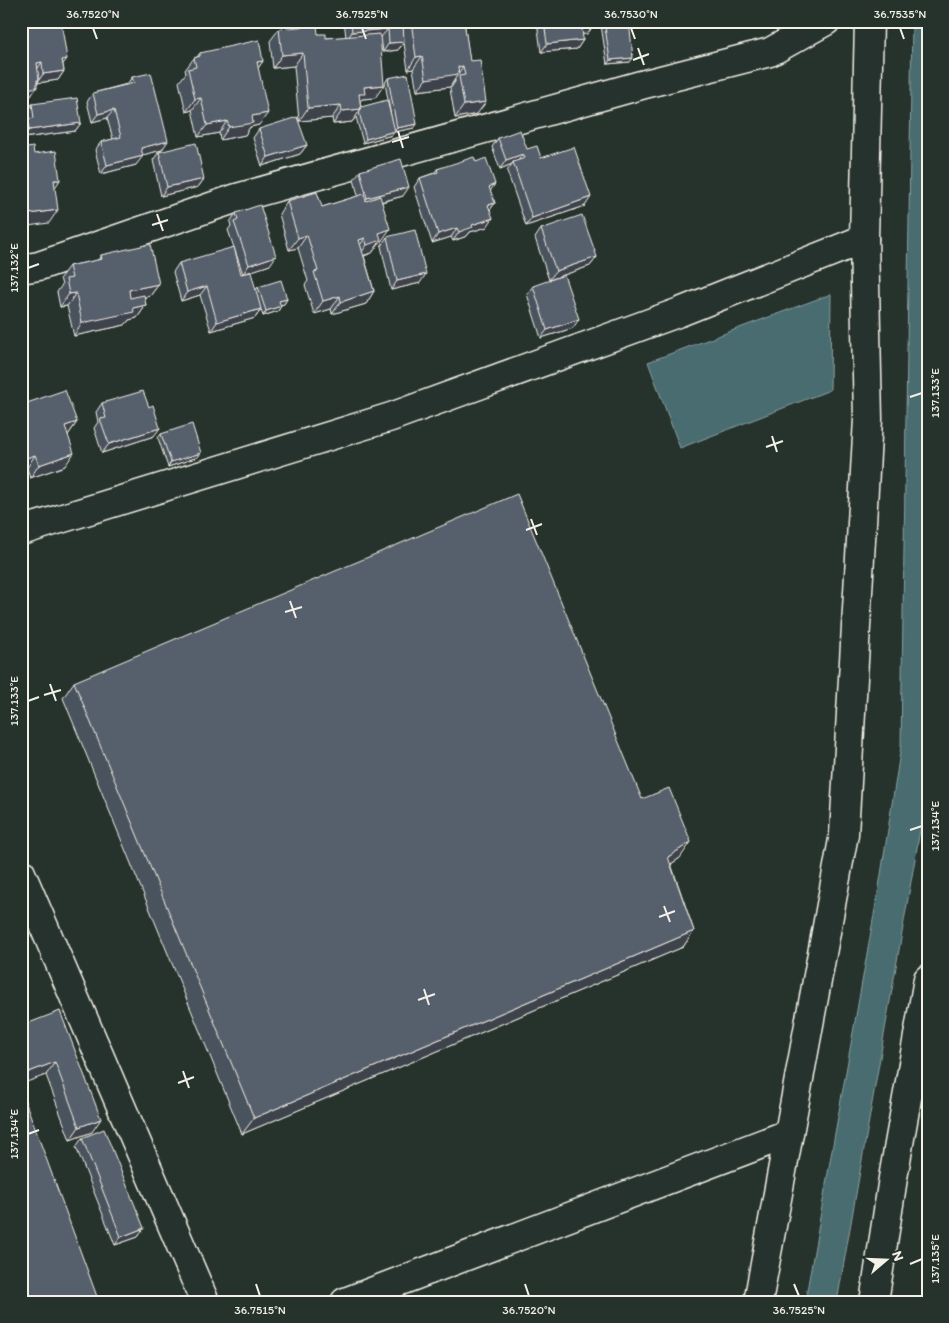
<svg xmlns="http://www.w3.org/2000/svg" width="949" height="1323" viewBox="0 0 949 1323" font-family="Itim,sans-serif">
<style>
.water{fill:#496c70;stroke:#8da1a0}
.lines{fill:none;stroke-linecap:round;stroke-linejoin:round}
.minor-casing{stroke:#f4f1e8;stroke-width:31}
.minor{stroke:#26332d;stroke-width:28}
.wall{fill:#4a525d;stroke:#f4f1e8}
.shaded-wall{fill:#3c424c;stroke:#f4f1e8}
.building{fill:#565f6c;stroke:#f4f1e8}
.ticks{fill:none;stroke:#f4f1e8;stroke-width:2}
.neatline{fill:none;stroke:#f4f1e8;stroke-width:2}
.ticks-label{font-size:12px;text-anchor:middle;fill:#f4f1e8}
</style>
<rect width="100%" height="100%" fill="#26332d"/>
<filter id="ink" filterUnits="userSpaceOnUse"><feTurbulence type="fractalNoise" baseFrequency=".02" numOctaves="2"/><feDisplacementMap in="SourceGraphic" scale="10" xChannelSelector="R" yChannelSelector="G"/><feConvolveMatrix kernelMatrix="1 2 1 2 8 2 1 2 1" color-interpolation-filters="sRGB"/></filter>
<g filter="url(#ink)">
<g class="water">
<polygon points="912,21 928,21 928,785 837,1302 805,1302 880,881 901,746"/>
<polygon points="831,294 830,390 680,448 648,362"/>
</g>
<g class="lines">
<g class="minor-casing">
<g id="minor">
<polyline points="21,269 39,266 237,198 641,85 770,52 826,21"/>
<polyline points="21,531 391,417 680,312 864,239"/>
<polyline points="21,873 205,1302"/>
<polyline points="345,1302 788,1134"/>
<polyline points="758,1302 844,834 868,419 864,239 869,21"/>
<polyline points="874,1302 893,1178 928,979"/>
</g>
</g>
<use href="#minor" class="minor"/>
</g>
<g class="wall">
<polygon points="21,21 63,65 64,71 58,80 37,83 31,96 21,97"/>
<polygon points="344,21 398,21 398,23 401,23 400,21 464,21 477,114 455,118 450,89 455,82 455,80 450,87 417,91 413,69 408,70 404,43 398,50 383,52 381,37 380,38 375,98 362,99 360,101 361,107 391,116 385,83 388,78 417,124 414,128 394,132 392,135 363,143 356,117 352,122 333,124 332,118 299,121 294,66 273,68 270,41 279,29 318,34 326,38 346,37"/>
<polygon points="537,21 593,21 594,25 587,34 582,34 583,40 577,49 541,52"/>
<polygon points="604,21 630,62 607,64 601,25"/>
<polygon points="200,53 263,61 258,68 259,125 250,127 245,135 220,140 219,133 198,137 192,110 186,112 179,82 186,73 185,70 194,58 197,57"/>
<polygon points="132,77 162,150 142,155 136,165 101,174 95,150 101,142 113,139 107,118 92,122 87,102 93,93 127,84"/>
<polygon points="32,104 81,123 75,131 23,138 22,128 27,121 26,113"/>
<polygon points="259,129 307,145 300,154 262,166 253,138"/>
<polygon points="498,138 527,149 541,158 585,206 526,226 507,171 512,164 500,169 492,147"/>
<polygon points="159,152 204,179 198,187 161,196 153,160"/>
<polygon points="476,162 490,191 495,203 490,210 487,227 470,232 467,236 453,241 451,237 432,243 414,187 420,178 434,173 437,169"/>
<polygon points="360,171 403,196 382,202 381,242 379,243 372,253 364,256 374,291 366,304 332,314 331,309 314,314 305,285 308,281 298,248 289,250 279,214 287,201 322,207 358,196 354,179"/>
<polygon points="236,213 270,265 245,273 256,290 258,287 287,299 284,304 280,305 281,306 278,311 263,316 261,310 255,318 211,331 200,295 181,301 173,272 179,263 241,274 243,274 228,230 231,226 230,222"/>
<polygon points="541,229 597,257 590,266 549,280 535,238"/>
<polygon points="387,237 420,283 391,290 381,246"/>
<polygon points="101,255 159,284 150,296 144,298 146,305 137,318 129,320 125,325 74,336 67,306 60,307 57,292 62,285 60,278 69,266 98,260"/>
<polygon points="533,286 573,328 541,338 527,294"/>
<polygon points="102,403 149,407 154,436 102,453 94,428 98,422 96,412"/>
<polygon points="21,405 77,422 68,435 65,466 30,478 27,468 21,470"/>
<polygon points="161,434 198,457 168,467 158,438"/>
<polygon points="74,682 642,799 680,858 671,864 694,931 683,947 242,1134 63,698"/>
<polygon points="60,1011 92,1132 70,1140 46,1075"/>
<polygon points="82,1138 144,1228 138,1237 115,1245 76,1147"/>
</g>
<g class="shaded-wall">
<polygon points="594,25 587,34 576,35 582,26"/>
<polygon points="388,29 381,37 346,41 352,32"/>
<polygon points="583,40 577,49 541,52 547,44"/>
<polygon points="404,42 398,50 383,52 389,43"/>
<polygon points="303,53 294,66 273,68 282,55"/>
<polygon points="422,56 413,69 408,70 416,57"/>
<polygon points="633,58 630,62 607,64 610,60"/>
<polygon points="67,59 60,68 62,60"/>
<polygon points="263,61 254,74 257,62"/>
<polygon points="42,62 36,71 37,63"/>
<polygon points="463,66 450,87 417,91 426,79 458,67"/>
<polygon points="64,71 58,80 37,83 43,74"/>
<polygon points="26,79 21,85 21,80"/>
<polygon points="37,80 39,80 34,88 37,87 31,96 21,97 27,89"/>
<polygon points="384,85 375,98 362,99 356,107 351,107 364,87"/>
<polygon points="201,98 192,110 186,112 195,99"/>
<polygon points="486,102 477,114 455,118 464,105"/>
<polygon points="341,105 332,118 299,121 308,108"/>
<polygon points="361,109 352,122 333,124 342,111"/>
<polygon points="114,110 107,118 92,122 98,114"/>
<polygon points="268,113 259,125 250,127 245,135 220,140 229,127 252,116"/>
<polygon points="227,121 219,133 198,137 207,125"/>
<polygon points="81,123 75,131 23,138 29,130"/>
<polygon points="417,124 414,128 394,132 397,128"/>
<polygon points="395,131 392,135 363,143 366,139"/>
<polygon points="168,141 162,150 135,157 141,148"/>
<polygon points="307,145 300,154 262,166 268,157"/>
<polygon points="523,154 517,162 513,162 512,164 500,169 506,160"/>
<polygon points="143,156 136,165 101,174 107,165"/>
<polygon points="204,179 198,187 161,196 167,187"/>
<polygon points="54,180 60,180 52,192"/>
<polygon points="495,184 489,193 489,187"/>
<polygon points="409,187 403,196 361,207 367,198"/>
<polygon points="591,197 585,206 526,226 532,218"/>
<polygon points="495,203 488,212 488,205"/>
<polygon points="58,210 49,223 21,227 21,215"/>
<polygon points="493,218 487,227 470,232 467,236 453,241 459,232 472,225"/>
<polygon points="457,228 451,237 432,243 438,234"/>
<polygon points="390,229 381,242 379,243 372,253 358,257 367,245 379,233"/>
<polygon points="307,235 298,248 289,250 298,238"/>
<polygon points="365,238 356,251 359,240"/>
<polygon points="276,256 270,265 243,274 249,265"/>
<polygon points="597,257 590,266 549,280 556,271"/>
<polygon points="426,274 420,283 391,290 397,281"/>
<polygon points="159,284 150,296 120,303 129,290"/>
<polygon points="207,286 200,295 181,301 187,292"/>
<polygon points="374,291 366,304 332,314 341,302"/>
<polygon points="76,293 67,306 60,307 69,294"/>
<polygon points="340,296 331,309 314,314 323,301"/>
<polygon points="287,299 284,304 276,306 279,301"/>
<polygon points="146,305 137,318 129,320 125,325 74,336 82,323 133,308"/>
<polygon points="281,306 278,311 263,316 266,311"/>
<polygon points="261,309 255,318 211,331 217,322"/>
<polygon points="579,319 573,328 541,338 547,330"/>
<polygon points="77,422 68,435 56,439 65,426"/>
<polygon points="160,428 154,436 102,453 109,444"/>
<polygon points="74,453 65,466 30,478 39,465"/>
<polygon points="201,453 198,457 168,467 171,462"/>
<polygon points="35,455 27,468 21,470 21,460"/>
<polygon points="691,842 680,858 657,873 668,857"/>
<polygon points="694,931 683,947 242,1134 254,1118"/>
<polygon points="55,1062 46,1075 21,1084 21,1075"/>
<polygon points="101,1119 92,1132 70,1140 79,1127"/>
<polygon points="144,1228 138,1237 115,1245 121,1237"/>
</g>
<g class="building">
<polygon points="21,21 61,21 67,59 62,60 64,71 43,74 42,62 37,63 39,80 37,80 37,87 27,89 26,79 21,80"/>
<polygon points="351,21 398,21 398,23 403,23 404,42 389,43 388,29 352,32"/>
<polygon points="411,21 464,21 470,61 480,60 486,102 464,105 459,76 465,75 463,66 458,67 459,74 426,79 422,56 416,57"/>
<polygon points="544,21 593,21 594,25 582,26 583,40 547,44"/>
<polygon points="604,21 629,21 633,58 610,60"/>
<polygon points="317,25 318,34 326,34 326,38 380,34 384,85 364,87 365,94 359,94 361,109 342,111 341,105 308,108 303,53 282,55 279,29"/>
<polygon points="259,40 263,61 257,62 268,113 252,116 253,123 229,127 227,121 207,125 201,98 195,99 188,69 196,67 194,58 200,56 200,53"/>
<polygon points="151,73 168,141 141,148 143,156 107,165 101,142 121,137 114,110 98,114 93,93 134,83 132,77"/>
<polygon points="408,74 417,124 397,128 388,78"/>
<polygon points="77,98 81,123 29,130 28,119 34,118 32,104"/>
<polygon points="387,100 395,131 366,139 359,112 361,109 361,107"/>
<polygon points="297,117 307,145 268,157 259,129"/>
<polygon points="520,130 527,149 537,146 541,158 574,147 591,197 532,218 513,162 525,158 523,154 506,160 498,138"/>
<polygon points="196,143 204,179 167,187 159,152"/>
<polygon points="33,147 34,154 56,151 60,180 54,180 58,210 21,215 21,149"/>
<polygon points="474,157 476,162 486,158 495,184 489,187 495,203 488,205 493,218 472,225 473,227 459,232 457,228 438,234 420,178 438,172 437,169"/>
<polygon points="401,159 409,187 367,198 360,171"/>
<polygon points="317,192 322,207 364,194 366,201 380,196 390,229 379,233 381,240 367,245 365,238 359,240 374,291 341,302 340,296 323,301 314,272 318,271 307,235 298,238 287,201"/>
<polygon points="260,205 276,256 249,265 234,222 238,220 236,213"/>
<polygon points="582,215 597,257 556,271 541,229"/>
<polygon points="415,230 426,274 397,281 387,237"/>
<polygon points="150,244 159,284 129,290 130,298 144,295 146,305 133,308 134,312 82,323 76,293 69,294 66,279 72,278 69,266 102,259 101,255"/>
<polygon points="234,247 241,274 251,272 261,309 217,322 207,286 187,292 179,263"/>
<polygon points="564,275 579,319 547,330 533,286"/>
<polygon points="281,280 287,299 279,301 281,306 266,311 258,287"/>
<polygon points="65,390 77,422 65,426 74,453 39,465 35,455 21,460 21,405"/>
<polygon points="143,391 149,407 153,405 160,428 109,444 100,419 106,418 102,403"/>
<polygon points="192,424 201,453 171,462 161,434"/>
<polygon points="517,494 642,799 669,788 691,842 668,857 694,931 254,1118 74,682"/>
<polygon points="60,1011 101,1119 79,1127 55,1062 21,1075 21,1026"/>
<polygon points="21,1090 99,1302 24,1302 21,1294"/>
<polygon points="104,1129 144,1228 121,1237 82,1138"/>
</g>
</g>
<path class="ticks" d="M93,28L97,39M362,28L366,39M631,28L635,39M900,28L904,39M638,48L644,65M633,60L649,54M398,131L403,148M392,142L409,137M157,214L163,231M152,225L168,220M28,268L39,264M910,397L922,393M772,436L777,452M766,447L783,441M531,519L537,535M526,530L542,524M290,601L296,618M285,612L302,607M50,684L56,701M44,695L61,690M28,701L39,697M910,830L922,826M664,906L670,922M659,917L675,911M424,989L429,1005M418,1000L435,994M183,1071L189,1088M178,1083L194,1077M28,1134L39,1130M910,1264L922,1259M256,1284L260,1296M525,1284L529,1296M794,1284L799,1296"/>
<rect width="949" height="1323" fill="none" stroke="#26332d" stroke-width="55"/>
<g transform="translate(886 1260) rotate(71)" stroke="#26332d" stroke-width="4" paint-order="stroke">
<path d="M0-4L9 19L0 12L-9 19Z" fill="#f4f1e8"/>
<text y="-8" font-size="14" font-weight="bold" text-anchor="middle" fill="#f4f1e8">N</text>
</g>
<rect x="28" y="28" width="894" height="1268" class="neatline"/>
<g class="ticks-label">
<text x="93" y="18">36.7520°N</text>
<text x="362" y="18">36.7525°N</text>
<text x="631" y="18">36.7530°N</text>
<text x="900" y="18">36.7535°N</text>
<text transform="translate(14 268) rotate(-90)" y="4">137.132°E</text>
<text transform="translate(935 393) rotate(-90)" y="4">137.133°E</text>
<text transform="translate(14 701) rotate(-90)" y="4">137.133°E</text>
<text transform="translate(935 826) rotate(-90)" y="4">137.134°E</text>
<text transform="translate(14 1134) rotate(-90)" y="4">137.134°E</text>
<text transform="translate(935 1259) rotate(-90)" y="4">137.135°E</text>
<text x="260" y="1314">36.7515°N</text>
<text x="529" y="1314">36.7520°N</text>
<text x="799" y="1314">36.7525°N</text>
</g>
</svg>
